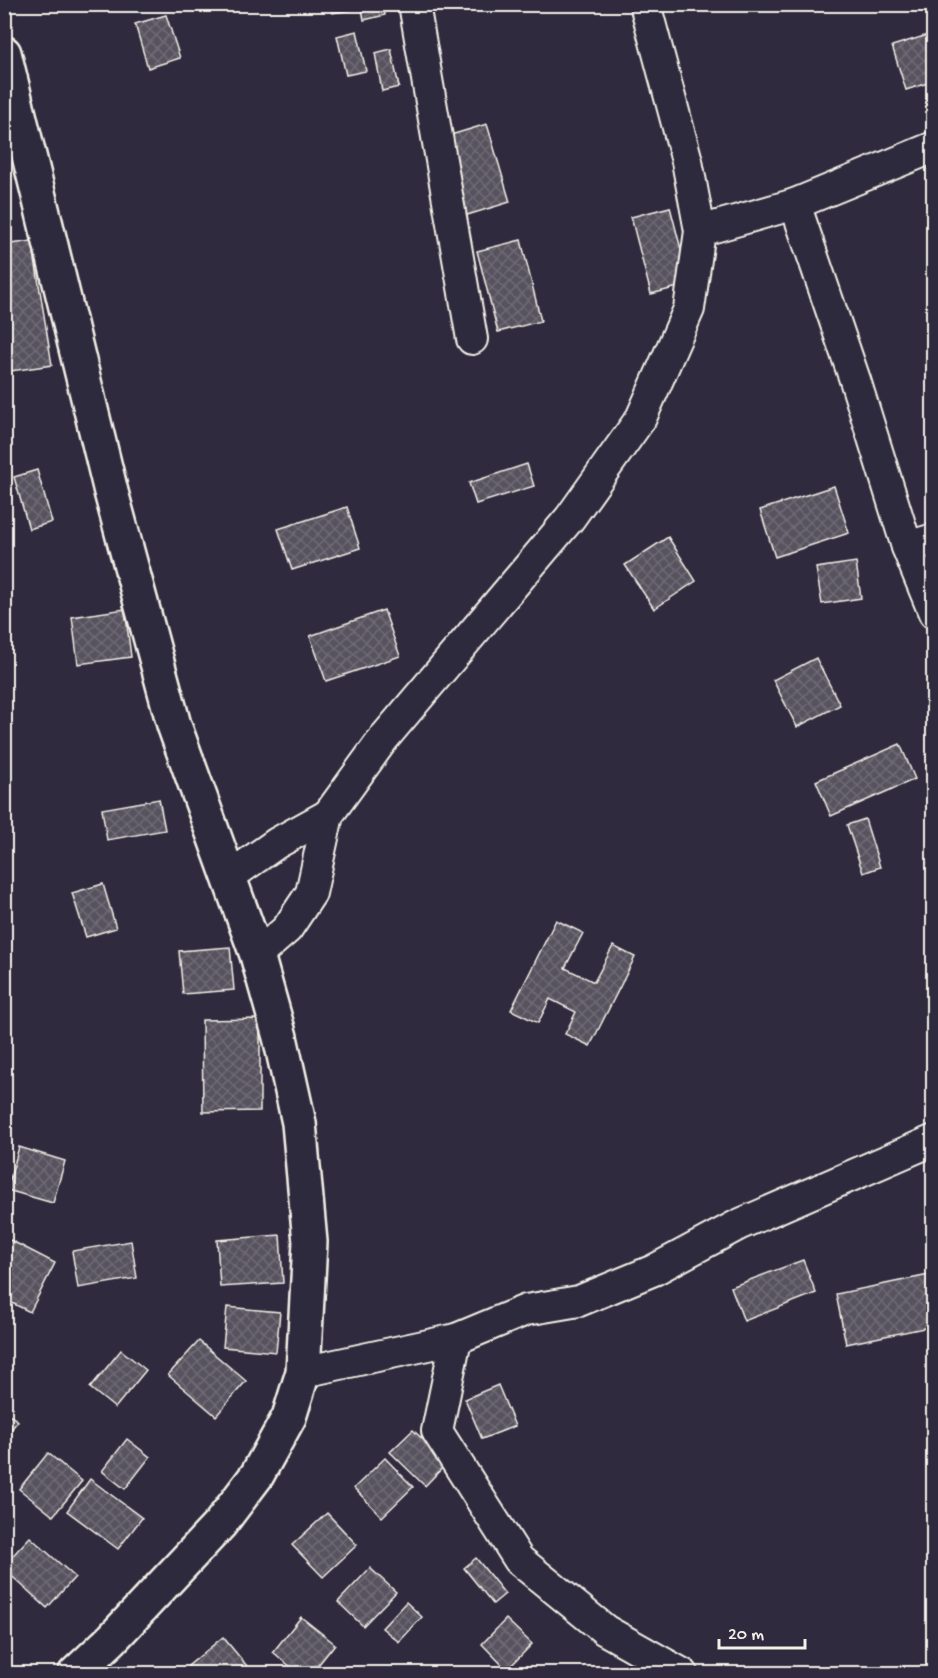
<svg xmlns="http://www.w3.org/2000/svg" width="938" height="1678" viewBox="0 0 938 1678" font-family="'Gochi Hand',sans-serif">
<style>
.building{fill:url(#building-cross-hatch);stroke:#f4f1e8;stroke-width:1.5}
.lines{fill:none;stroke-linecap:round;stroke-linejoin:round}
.street-casing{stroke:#f4f1e8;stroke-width:34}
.highway-casing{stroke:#f4f1e8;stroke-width:38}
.street{stroke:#2f2a3d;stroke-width:30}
.highway{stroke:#2f2a3d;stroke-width:33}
</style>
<defs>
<pattern id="building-cross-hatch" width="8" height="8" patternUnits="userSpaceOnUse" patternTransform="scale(1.5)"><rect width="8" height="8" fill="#56525f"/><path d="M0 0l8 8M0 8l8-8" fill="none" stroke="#6f6b76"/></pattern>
</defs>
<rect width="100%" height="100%" fill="#2f2a3d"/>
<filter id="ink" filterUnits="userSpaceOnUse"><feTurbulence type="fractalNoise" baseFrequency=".0167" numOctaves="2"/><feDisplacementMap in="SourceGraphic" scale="12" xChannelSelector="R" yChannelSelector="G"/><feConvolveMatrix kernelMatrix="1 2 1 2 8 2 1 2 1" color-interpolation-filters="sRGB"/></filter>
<g filter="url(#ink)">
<g class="building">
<polygon points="330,4 351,4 352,10 332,13"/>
<polygon points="361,4 383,4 385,15 364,20"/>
<polygon points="166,15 180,58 148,68 135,24"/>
<polygon points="357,31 366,71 346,75 337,36"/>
<polygon points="934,33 934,81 906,90 892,46"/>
<polygon points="391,49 399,87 382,91 375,53"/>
<polygon points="487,124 510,202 464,216 441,138"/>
<polygon points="928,175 934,175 934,207 928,208"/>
<polygon points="670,207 690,284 651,294 631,217"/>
<polygon points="521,240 541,321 498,332 477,251"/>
<polygon points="32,241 52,365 4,372 4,245"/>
<polygon points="527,464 534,486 476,504 469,483"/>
<polygon points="37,470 52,522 29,529 14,477"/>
<polygon points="834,486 849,533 775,557 760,510"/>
<polygon points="347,507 360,548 292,570 278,529"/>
<polygon points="668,537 696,581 654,609 625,565"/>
<polygon points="856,562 861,598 822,604 816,568"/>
<polygon points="125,609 131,657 78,664 72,617"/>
<polygon points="384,610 400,656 326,681 310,636"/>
<polygon points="816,658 840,705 797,727 773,680"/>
<polygon points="900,744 915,779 831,816 816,781"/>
<polygon points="159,799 165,830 107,840 102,809"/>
<polygon points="865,819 880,867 863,873 847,825"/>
<polygon points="934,862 934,881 929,863"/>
<polygon points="103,884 116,928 86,937 72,893"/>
<polygon points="556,920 583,933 565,968 594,982 613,946 635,957 590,1046 565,1034 576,1012 550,999 538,1023 511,1010"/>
<polygon points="230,947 234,990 183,994 179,951"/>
<polygon points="260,1019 260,1111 203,1112 202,1020"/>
<polygon points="19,1147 65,1161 53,1203 7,1190"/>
<polygon points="280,1235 283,1283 220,1287 217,1240"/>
<polygon points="10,1240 55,1263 30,1312 4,1299 4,1251"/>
<polygon points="131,1241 137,1278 78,1288 72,1251"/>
<polygon points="803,1260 816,1293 744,1321 731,1287"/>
<polygon points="934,1274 934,1326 846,1344 836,1294"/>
<polygon points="227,1307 280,1312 276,1352 223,1347"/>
<polygon points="199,1341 246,1381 216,1416 168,1375"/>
<polygon points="121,1350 146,1370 115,1408 90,1388"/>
<polygon points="498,1385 515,1426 482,1439 465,1399"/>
<polygon points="4,1411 18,1421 4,1438"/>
<polygon points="413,1430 447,1463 425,1486 390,1452"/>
<polygon points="127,1439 150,1457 125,1489 102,1471"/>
<polygon points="48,1453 82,1481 53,1516 19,1489"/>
<polygon points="385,1458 413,1487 382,1517 354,1488"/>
<polygon points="90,1479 142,1518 118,1549 67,1511"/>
<polygon points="327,1513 357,1545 323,1577 292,1545"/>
<polygon points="30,1537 75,1577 47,1608 4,1569 4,1565"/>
<polygon points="476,1558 505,1594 493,1604 464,1568"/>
<polygon points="370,1568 396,1592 363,1626 338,1602"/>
<polygon points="406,1602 422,1617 399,1642 382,1628"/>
<polygon points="301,1617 335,1644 311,1674 299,1674 273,1652"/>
<polygon points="506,1619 532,1644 507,1670 482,1644"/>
<polygon points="223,1637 252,1672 193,1674 188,1666"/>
</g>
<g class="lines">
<g class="street-casing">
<g id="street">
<polyline points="414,4 472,339"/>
<polyline points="795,204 934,147"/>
<polyline points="700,231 795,204 855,380 907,547 934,613"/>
<polyline points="907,547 934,539"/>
<polyline points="230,876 277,843 328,815"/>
<polyline points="257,955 287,929 311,893 328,815 384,738 570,518 641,418 689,309 700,231 687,161 645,4"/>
<polyline points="456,1339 437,1431 519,1560 605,1630 683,1674"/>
<polyline points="303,1372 456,1339 526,1310 579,1301 654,1270 738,1225 934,1140"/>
</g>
</g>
<g class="highway-casing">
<polyline id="highway" points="4,53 111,492 174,725 257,955 280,1037 299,1123 310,1242 303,1372 289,1417 257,1475 220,1524 112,1639 75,1674"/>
</g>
<use href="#street" class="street"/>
<use href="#highway" class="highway"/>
</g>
</g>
<rect width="938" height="1678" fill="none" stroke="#2f2a3d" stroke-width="24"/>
<rect x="12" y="12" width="914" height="1654" fill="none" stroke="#f4f1e8" stroke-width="2" filter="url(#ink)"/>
<path d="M719 1639v9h86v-9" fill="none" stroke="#f4f1e8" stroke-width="3"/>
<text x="728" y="1639" font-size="18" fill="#f4f1e8" stroke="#2f2a3d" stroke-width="4.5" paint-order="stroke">20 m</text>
</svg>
